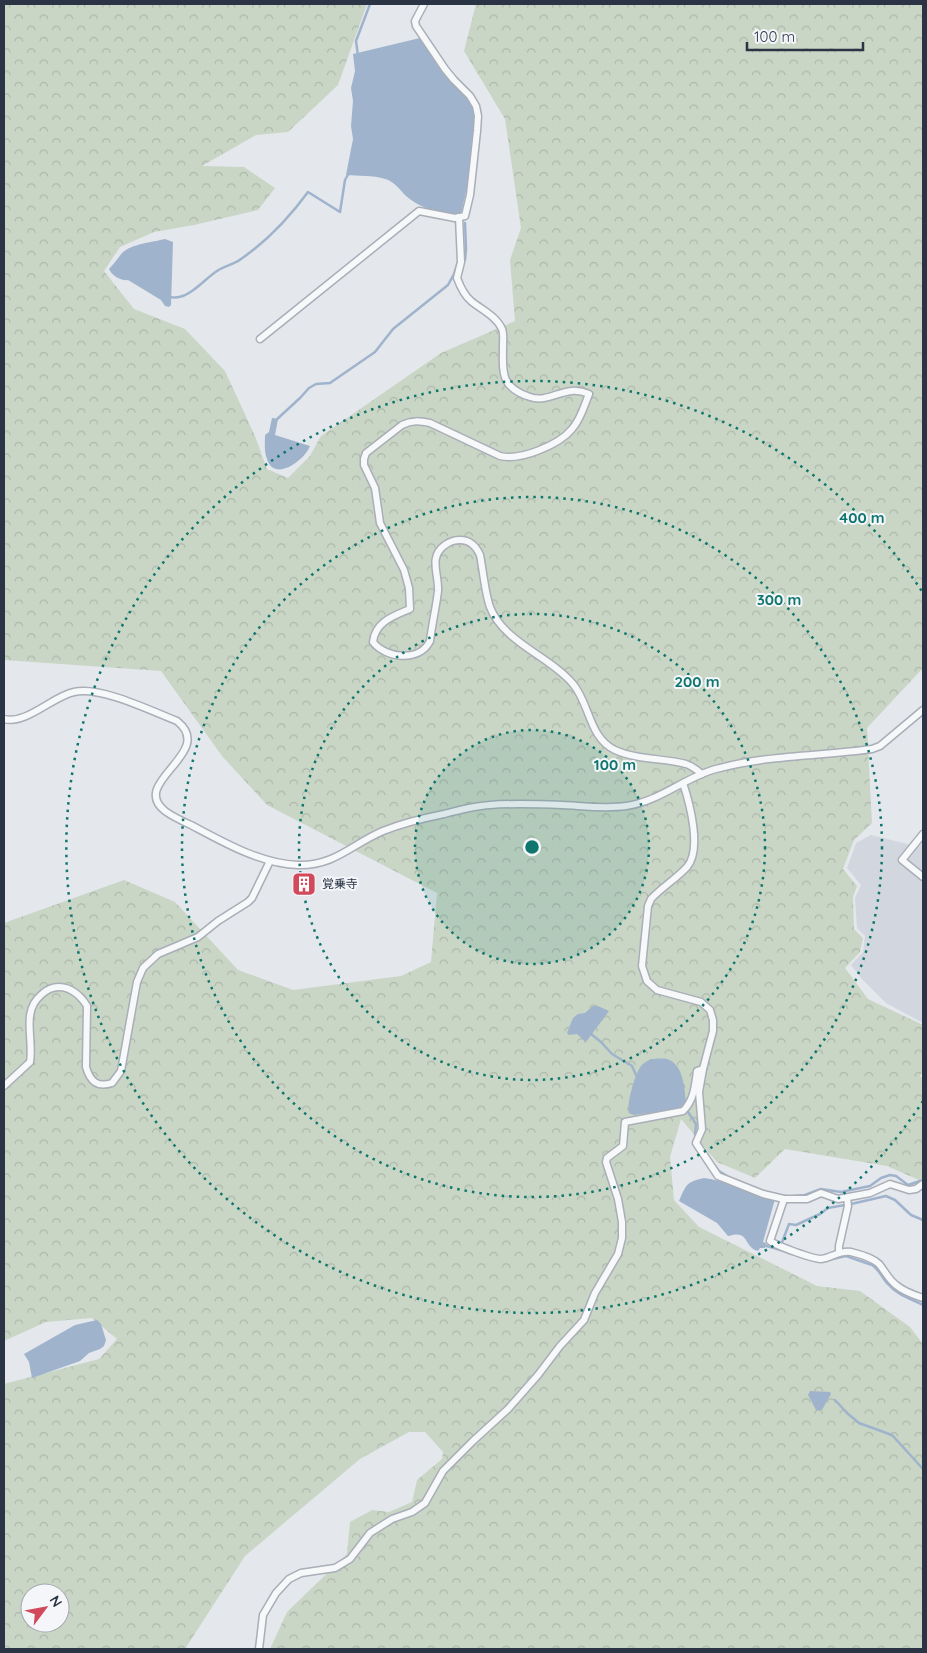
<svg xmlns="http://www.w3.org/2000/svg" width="927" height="1653" viewBox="0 0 927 1653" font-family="Quicksand,'Noto Sans JP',sans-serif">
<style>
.built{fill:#d2d6de}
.forest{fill:url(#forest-crowns);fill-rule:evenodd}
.water{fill:#9fb4cc}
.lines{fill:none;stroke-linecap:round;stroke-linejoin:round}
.stream{stroke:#9fb4cc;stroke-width:2.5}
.street-casing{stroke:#a9aeb7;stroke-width:9}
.street{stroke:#f7f8fa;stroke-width:6}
.ring{fill:none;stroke:#0f766e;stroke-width:2.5;stroke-dasharray:2.5 5}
.labels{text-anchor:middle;stroke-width:4;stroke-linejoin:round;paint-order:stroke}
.poi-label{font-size:12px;fill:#2b3445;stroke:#f4f6f9;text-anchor:start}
.centre{fill:#0f766e;stroke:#f4f6f9;stroke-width:2.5}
.ring-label{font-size:15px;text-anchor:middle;font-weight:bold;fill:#0f766e;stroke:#f4f6f9;stroke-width:4;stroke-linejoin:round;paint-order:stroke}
</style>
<defs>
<pattern id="forest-crowns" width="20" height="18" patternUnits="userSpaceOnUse" patternTransform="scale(1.25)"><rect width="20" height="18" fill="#c9d6c5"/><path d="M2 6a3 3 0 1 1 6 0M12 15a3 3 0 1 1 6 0" fill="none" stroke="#adb8ab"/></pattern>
</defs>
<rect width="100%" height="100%" fill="#e4e7ec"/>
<polygon class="built" points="871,835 919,847 923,842 923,1023 886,1003 862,979 851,965 863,952 865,936 857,928 855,898 861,885 847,868 856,843"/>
<path class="forest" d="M4,4H367L338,85L288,132L256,135L202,166L244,167L275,188L258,210L194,225L154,232L120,247L104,271L134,309L185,329L225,371L255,436L267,469L288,478L310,456L321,436L441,353L515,321L510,260L521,228L505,119L464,51L476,4H923V668L867,728L872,823L854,840L843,869L857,886L853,897L854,929L863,938L860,952L845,968L868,999L923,1025V1071L920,1076L923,1079V1178L919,1180L887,1166L785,1149L755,1178L717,1162L681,1119L670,1157L674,1200L699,1227L817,1286L860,1291L910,1327L923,1344V1649H270L287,1612L347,1554L350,1522L372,1510L389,1512L412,1502L417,1480L442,1459L443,1452L425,1432H409L360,1459L245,1556L185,1649H4V1384L99,1359L117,1339L92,1318L46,1322L4,1341V923L124,880L175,902L238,970L293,990L401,976L431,962L437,893L267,805L222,756L161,671L4,660ZM30,1593H60V1623H30Z"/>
<g class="water">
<path d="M420,38C430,52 439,70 451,82C458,89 467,94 472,104C482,126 467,189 461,214C444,218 419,207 406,196C400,190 394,181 385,179C373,175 358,176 346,175L353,139L351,126L353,101L351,88L355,71L353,54Z"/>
<path d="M165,239L173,242L171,305L169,307L165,306L161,300L128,280C121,281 112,276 109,269C114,264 118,258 122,253C131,244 153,242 165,239Z"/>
<path d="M272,418L278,419L275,435L310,446C305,460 274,483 267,459C264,452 265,442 265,435L269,432Z"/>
<polygon points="593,1006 598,1006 609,1011 586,1042 577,1034 569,1035 567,1033 573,1018 578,1014 585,1013"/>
<path d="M651,1059C655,1059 662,1058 667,1059C684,1064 685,1091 686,1105L682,1109L633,1115L629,1113C626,1105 635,1074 641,1066C643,1063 647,1061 651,1059Z"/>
<path d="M704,1178C729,1181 750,1195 775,1199L763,1242L766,1243L765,1248H760L758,1251C743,1247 750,1229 728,1236L717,1223L679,1201C686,1185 686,1182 704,1178Z"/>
<polygon points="97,1320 101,1324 106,1340 104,1346 100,1349 89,1353 80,1361 32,1378 29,1362 24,1354 75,1325"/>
<polygon points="810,1391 830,1392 831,1394 822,1410 816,1410 808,1395"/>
</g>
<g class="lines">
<g class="stream">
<polyline points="358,56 356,41 370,4"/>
<polyline points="465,223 466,249 465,260"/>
<path d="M168,297C171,297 176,298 179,297C192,295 206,278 217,271C224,266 233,265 241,259C267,241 289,218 308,192L340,212L345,180L349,173"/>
<polyline points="275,421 300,398 309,388 316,384 330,383 375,352 393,329 448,285 454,274 458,262"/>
<polyline points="591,1034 601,1042 612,1054 632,1066 636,1075 639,1078"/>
<polyline points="686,1109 696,1124 695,1134 697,1137"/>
<polyline points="714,1165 719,1171 727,1176"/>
<polyline points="794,1196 805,1195 821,1189 841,1192 870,1186 881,1178 890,1175 896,1176 908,1185 923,1180"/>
<polyline points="851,1204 886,1196 895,1200 911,1215 923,1220"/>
<polyline points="763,1245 788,1252"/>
<polyline points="781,1245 789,1224 796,1225 820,1214 828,1208 845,1205"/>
<path d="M832,1259L846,1256L872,1265C879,1269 882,1278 888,1284C897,1295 911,1299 923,1305"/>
<polyline points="835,1400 847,1413 859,1423 892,1435 923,1469"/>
</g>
<g class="street-casing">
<g id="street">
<path d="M459,217L461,262L457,278C460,286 465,296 471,301C482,310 496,316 502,329C504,334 503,340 503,345C503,371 499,387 530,397C551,404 565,383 589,394C584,406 581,419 572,429C559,445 520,461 500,456L430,423C420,421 412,420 402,425L366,453L364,459V465L375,488L380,523L404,570L409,588L410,609C393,616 375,622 373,642C386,659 420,662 430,641C432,624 436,608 438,591C439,574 428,557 445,545C449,542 454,540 460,540C470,540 476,546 480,555C483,570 485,593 490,607C503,642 551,657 573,684C590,704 589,738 615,750C637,760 663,758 686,764C692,766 697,770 702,774"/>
<polyline points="260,339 419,211 455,218 465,216 470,195 477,131 478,116 476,106 470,96 454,80 445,69 416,26 415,21 424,4"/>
<path d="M4,719C26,725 53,696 74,692C101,686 151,711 177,721C217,753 128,782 165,811C173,817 182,821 191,825C223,842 261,864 298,865C335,866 352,844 383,831C403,823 424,818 444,814C459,810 475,806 490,805C514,803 538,804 563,805C583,806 606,809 626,806C659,802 685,777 716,769C767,755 821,756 872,749L880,746L923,710"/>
<path d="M683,783C690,804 702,850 687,867C676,879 662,887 651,899L648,906L642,966L647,981L657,990L701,1002L710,1010L713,1020V1031L703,1069L699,1092L702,1129L696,1143L718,1176L763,1194L784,1199H807L821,1193L838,1199L870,1193L890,1184L909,1190L916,1189L923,1184"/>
<polyline points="923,834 902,860 923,877"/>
<path d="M4,1086L30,1062C34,1039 21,1012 41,995C46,990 52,987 59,987C71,987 81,996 87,1006L86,1067C90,1081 97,1088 112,1083L121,1071L137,982L143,968L158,954L198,937L218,921L248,902L252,898L270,861"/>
<path d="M784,1199L770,1241C777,1246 813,1259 821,1259C832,1258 839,1250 851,1252C859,1254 873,1258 879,1264C885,1271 888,1279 896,1285C904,1292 914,1295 923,1298"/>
<polyline points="839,1252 839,1246 848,1206 847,1198"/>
<path d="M259,1649L263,1615L276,1593L289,1579L301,1573L335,1568L350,1559L370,1533L392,1519L412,1512L425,1503L443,1471L473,1441L508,1409L538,1375L560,1346L584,1320L595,1293L618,1254L622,1238V1222L618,1199L606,1162L607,1158L623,1146L625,1122L683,1111C694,1100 695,1086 697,1071L703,1069"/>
</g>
</g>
<use href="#street" class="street"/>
</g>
<circle cx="532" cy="847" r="117" fill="#0f766e" fill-opacity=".12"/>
<g class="ring">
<circle cx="532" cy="847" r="117"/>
<circle cx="532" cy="847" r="233"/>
<circle cx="532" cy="847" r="350"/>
<path d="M923 1101A466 466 0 1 1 923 593"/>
</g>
<defs>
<g id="building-square" transform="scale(1.25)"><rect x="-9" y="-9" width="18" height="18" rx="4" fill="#d1495b" stroke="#f4f6f9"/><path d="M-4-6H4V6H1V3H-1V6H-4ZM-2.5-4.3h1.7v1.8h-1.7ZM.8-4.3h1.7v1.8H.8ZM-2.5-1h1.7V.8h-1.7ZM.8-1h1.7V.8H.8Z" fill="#fff"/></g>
</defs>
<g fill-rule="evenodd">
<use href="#building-square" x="304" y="884"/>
</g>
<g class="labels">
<g class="poi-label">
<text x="322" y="888">覚乗寺</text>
</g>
</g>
<circle cx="532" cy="847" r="8" class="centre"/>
<g class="ring-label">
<text x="862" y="523">400 m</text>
<text x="779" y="605">300 m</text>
<text x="697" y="687">200 m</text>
<text x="615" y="770">100 m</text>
</g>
<rect width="927" height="1653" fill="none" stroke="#2b3445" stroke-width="10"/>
<g transform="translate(45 1608) rotate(58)"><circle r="24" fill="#f4f6f9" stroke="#a4a8b1"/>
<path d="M0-4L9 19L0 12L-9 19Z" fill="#d1495b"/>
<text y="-8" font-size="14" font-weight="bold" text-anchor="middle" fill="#2b3445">N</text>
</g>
<path d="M747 42v8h116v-8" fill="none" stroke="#2b3445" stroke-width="2.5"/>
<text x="754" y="42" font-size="15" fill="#2b3445" stroke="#f4f6f9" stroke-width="4" paint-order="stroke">100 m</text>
</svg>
